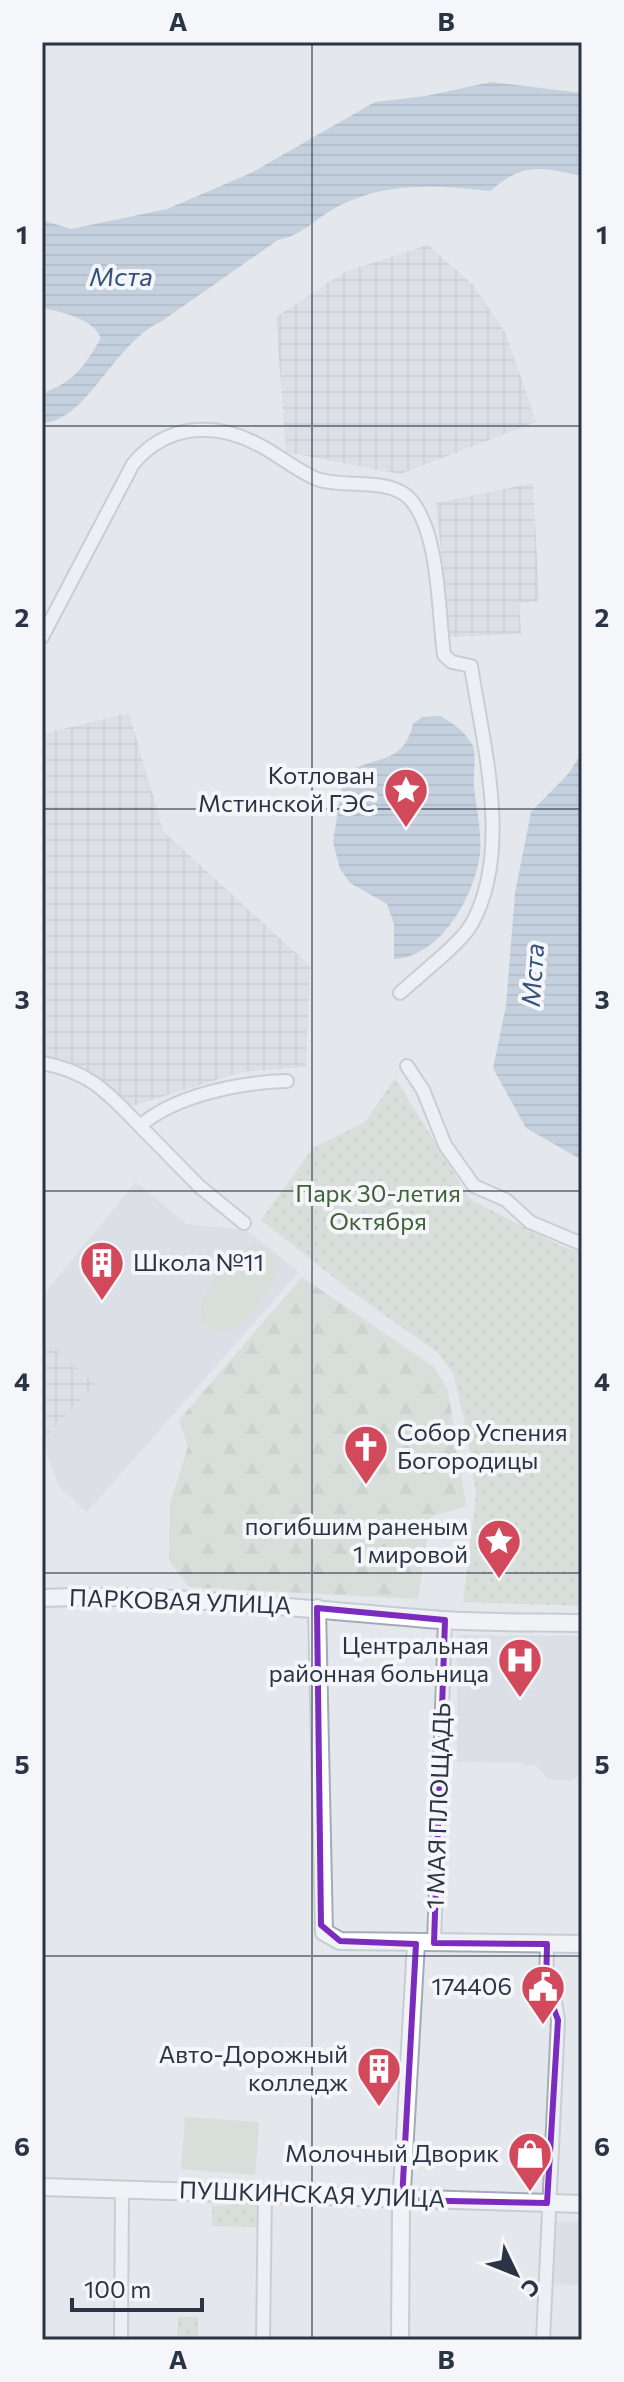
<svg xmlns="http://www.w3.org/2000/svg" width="624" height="2382" viewBox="0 0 624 2382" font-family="Commissioner,sans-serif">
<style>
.built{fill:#d2d6de}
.industrial{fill:url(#industrial-grid)}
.green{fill:url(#green-dots)}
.forest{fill:url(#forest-firs)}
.pitch{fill:#c9d6c5}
.water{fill:url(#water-rules)}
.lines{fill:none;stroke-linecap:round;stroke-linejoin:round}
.minor-casing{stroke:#a9aeb7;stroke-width:16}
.major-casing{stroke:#a3abb8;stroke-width:20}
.minor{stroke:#f7f8fa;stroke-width:12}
.major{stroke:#fff;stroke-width:16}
.marked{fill:none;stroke:#7b2cbf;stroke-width:6;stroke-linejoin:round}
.grid{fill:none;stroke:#2b3445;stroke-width:2;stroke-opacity:0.55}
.labels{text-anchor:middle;stroke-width:8;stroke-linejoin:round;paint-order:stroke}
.poi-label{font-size:24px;fill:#2b3445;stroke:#f4f6f9;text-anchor:end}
.park-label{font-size:24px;fill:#3f6138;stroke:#f4f6f9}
.street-label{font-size:24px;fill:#2b3445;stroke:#f4f6f9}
.water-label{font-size:26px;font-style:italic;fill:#34527a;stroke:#f4f6f9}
.neatline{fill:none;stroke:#2b3445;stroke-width:3}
.grid-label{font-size:26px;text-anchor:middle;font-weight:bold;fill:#2b3445}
</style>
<defs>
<pattern id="industrial-grid" width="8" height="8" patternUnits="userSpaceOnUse" patternTransform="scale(2)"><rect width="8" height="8" fill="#d2d6de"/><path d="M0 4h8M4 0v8" fill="none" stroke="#b4b8c0"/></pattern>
<pattern id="green-dots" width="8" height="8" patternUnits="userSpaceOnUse" patternTransform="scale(2)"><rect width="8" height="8" fill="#c9d6c5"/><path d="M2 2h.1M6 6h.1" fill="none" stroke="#adb8ab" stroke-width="1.8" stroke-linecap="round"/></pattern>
<pattern id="forest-firs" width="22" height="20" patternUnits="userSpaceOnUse" patternTransform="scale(2)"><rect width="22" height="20" fill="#c9d6c5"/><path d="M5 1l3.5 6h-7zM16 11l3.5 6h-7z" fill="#adb8ab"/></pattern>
<pattern id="water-rules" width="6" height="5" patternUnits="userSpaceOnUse" patternTransform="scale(2)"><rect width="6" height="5" fill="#9fb4cc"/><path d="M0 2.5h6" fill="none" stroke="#8293a7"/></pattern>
</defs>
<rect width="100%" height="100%" fill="#e4e7ec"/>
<g class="built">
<polygon points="136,1182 187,1224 247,1230 299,1272 87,1512 59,1487 42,1440 94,1385 42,1336 42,1296"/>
<polygon points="457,1635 582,1636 582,1773 572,1781 548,1779 535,1765 525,1766 523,1763 457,1762"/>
<polygon points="555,2222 582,2222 582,2285 552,2284"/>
</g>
<g class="industrial">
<polygon points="428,245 473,285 506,334 536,422 400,474 286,452 276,317 345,272"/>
<polygon points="533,483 539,599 536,602 519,603 521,634 450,637 436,503"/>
<polygon points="129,713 163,831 310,966 306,1067 242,1072 116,1111 82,1072 42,1064 42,734"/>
<polygon points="42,1336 95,1385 42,1440"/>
</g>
<g class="green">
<polygon points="395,1078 470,1199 561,1246 582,1253 582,1606 463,1602 476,1495 467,1432 453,1373 437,1352 356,1295 261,1220 313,1148 365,1122"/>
<polygon points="210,2198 260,2199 260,2227 212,2226 212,2206 233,2205 210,2204"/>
<polygon points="178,2317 198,2317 198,2340 177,2340"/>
</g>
<polygon class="forest" points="302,1277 434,1367 448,1390 466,1506 430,1517 418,1599 189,1587 169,1561 170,1503 188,1447 179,1420"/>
<g class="pitch">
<path d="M253,1245H263L279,1259C284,1277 243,1331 223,1332C214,1333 207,1326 201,1321C197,1290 228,1259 253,1245Z"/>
<polygon points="185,2117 259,2122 255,2175 181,2169"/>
</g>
<g class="water">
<path d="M491,82L582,93V176C541,167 524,162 490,191C437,185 380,181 332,210C313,221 300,236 278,240L162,321C113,343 88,421 42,423V393C74,383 85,365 101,338C93,318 61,312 42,308V220L71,229L167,209L251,173L375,102L426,96Z"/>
<path d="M440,716C453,723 464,731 472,744C477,753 473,775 474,786C476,807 482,832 480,853C475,895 441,957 394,959V924L387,904L350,883L340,869L333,842L344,774C374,755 403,766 413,724L422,717Z"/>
<polygon points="582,752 582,1160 526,1128 493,1068 506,1006 515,893 531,812 569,773"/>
</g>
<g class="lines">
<g class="minor-casing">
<g id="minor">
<path d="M42,637L133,464C166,424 215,421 259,445C279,455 297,471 317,479C345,489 390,476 411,500C440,535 438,612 444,655L452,662L471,666C483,745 513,851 471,925C460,944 418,976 400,993"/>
<path d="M42,1063C89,1071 108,1093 140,1126C175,1095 242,1082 287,1081"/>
<polyline points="407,1066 423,1090 445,1145 474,1186 506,1200 530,1222 582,1244"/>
<polyline points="140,1126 200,1187 244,1223"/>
<polyline points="434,1943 445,1620"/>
<polyline points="121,2340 122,2189"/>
<polyline points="263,2340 265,2192"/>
<polyline points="543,2340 558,2020 555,2002 546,1988 547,1944"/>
</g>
</g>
<g class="major-casing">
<g id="major">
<path d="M42,1598C176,1593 309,1610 442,1620C489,1623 536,1622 582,1623"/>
<polyline points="317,1608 324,1932 340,1941 582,1944"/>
<polyline points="42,2187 582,2204"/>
<polyline points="400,2340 401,2207 416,1943"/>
</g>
</g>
<use href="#minor" class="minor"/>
<use href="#major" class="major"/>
</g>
<path d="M0 0H624V2382H0ZM317,1608L445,1620L434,1943L547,1944L546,1988L558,2020L547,2203L402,2200L416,1944L340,1941L321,1925Z" fill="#e4e7ec" fill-opacity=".55" fill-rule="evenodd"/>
<path class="marked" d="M317,1608L445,1620L434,1943L547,1944L546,1988L558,2020L547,2203L402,2200L416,1944L340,1941L321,1925Z"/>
<path class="grid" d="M312,42V2340M42,426H582M42,809H582M42,1191H582M42,1573H582M42,1956H582"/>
<defs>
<g id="sight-pin" transform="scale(2.3)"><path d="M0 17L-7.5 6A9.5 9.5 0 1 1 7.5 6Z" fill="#d1495b" stroke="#f4f6f9"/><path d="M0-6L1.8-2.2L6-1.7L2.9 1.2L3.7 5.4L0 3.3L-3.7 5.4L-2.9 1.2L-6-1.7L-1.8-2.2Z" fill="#fff"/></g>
<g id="building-pin" transform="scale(2.3)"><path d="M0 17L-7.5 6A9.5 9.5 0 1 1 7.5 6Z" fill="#d1495b" stroke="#f4f6f9"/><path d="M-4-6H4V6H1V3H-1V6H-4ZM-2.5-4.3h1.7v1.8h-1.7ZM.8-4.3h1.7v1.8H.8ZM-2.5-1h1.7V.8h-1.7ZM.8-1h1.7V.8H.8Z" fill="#fff"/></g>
<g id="church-pin" transform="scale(2.3)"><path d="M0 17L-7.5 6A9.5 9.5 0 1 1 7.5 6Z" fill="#d1495b" stroke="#f4f6f9"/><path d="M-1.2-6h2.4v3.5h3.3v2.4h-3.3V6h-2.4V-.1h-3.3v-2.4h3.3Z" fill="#fff"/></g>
<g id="hospital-pin" transform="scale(2.3)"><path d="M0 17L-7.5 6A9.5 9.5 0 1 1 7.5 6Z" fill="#d1495b" stroke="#f4f6f9"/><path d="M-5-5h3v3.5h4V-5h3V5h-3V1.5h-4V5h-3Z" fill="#fff"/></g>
<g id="civic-pin" transform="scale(2.3)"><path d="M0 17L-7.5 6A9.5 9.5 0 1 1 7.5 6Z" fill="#d1495b" stroke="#f4f6f9"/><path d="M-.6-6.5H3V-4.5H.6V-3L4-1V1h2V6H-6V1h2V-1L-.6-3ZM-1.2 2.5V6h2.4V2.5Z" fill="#fff"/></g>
<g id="shop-pin" transform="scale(2.3)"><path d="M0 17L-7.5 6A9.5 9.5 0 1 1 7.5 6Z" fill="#d1495b" stroke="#f4f6f9"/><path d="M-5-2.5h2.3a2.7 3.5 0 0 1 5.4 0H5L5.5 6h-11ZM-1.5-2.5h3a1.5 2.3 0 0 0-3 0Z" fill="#fff"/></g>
</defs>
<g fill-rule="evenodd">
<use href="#sight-pin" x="406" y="790"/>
<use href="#building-pin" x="102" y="1263"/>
<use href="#church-pin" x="366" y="1447"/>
<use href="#sight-pin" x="499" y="1541"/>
<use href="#hospital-pin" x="520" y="1660"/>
<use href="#civic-pin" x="543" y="1987"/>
<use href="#building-pin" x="379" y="2069"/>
<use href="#shop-pin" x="530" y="2154"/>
</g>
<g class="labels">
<g class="poi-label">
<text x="375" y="784">Котлован<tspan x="375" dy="28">Мстинской ГЭС</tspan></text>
<text x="133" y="1271" text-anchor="start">Школа №11</text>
<text x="397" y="1441" text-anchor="start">Собор Успения<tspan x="397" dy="28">Богородицы</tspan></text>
<text x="468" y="1535">погибшим раненым<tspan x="468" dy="28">1 мировой</tspan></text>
<text x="489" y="1654">Центральная<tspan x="489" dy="28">районная больница</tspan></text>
<text x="512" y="1995">174406</text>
<text x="348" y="2063">Авто-Дорожный<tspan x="348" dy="28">колледж</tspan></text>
<text x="499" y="2162">Молочный Дворик</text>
</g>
<g class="park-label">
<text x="378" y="1202">Парк 30-летия<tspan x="378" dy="28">Октября</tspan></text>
</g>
<g class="street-label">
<text transform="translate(180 1602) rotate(2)" y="8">ПАРКОВАЯ УЛИЦА</text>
<text transform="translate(439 1806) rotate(-88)" y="8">1 МАЯ ПЛОЩАДЬ</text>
<text transform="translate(312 2195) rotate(2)" y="8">ПУШКИНСКАЯ УЛИЦА</text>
</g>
<g class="water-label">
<text x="121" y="286">Мста</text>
<text transform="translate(533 975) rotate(-86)" y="9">Мста</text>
</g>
</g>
<rect width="624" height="2382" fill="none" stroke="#f4f6f9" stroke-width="88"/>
<g transform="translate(516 2274) rotate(133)" stroke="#f4f6f9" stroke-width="6" paint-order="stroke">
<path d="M0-6L14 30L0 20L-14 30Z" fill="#2b3445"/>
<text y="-12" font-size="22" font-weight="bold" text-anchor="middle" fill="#2b3445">С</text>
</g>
<path d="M72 2298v12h130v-12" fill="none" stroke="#2b3445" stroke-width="4"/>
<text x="84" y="2298" font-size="24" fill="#2b3445" stroke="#f4f6f9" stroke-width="6" paint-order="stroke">100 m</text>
<rect x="44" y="44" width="536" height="2294" class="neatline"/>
<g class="grid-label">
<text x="178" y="31">A</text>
<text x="446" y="31">B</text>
<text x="22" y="244">1</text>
<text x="602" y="244">1</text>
<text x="22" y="627">2</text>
<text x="602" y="627">2</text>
<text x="22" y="1009">3</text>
<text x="602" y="1009">3</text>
<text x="22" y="1391">4</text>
<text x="602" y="1391">4</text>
<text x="22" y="1774">5</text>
<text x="602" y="1774">5</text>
<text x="22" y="2156">6</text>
<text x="602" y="2156">6</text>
<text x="178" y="2369">A</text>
<text x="446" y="2369">B</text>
</g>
</svg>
